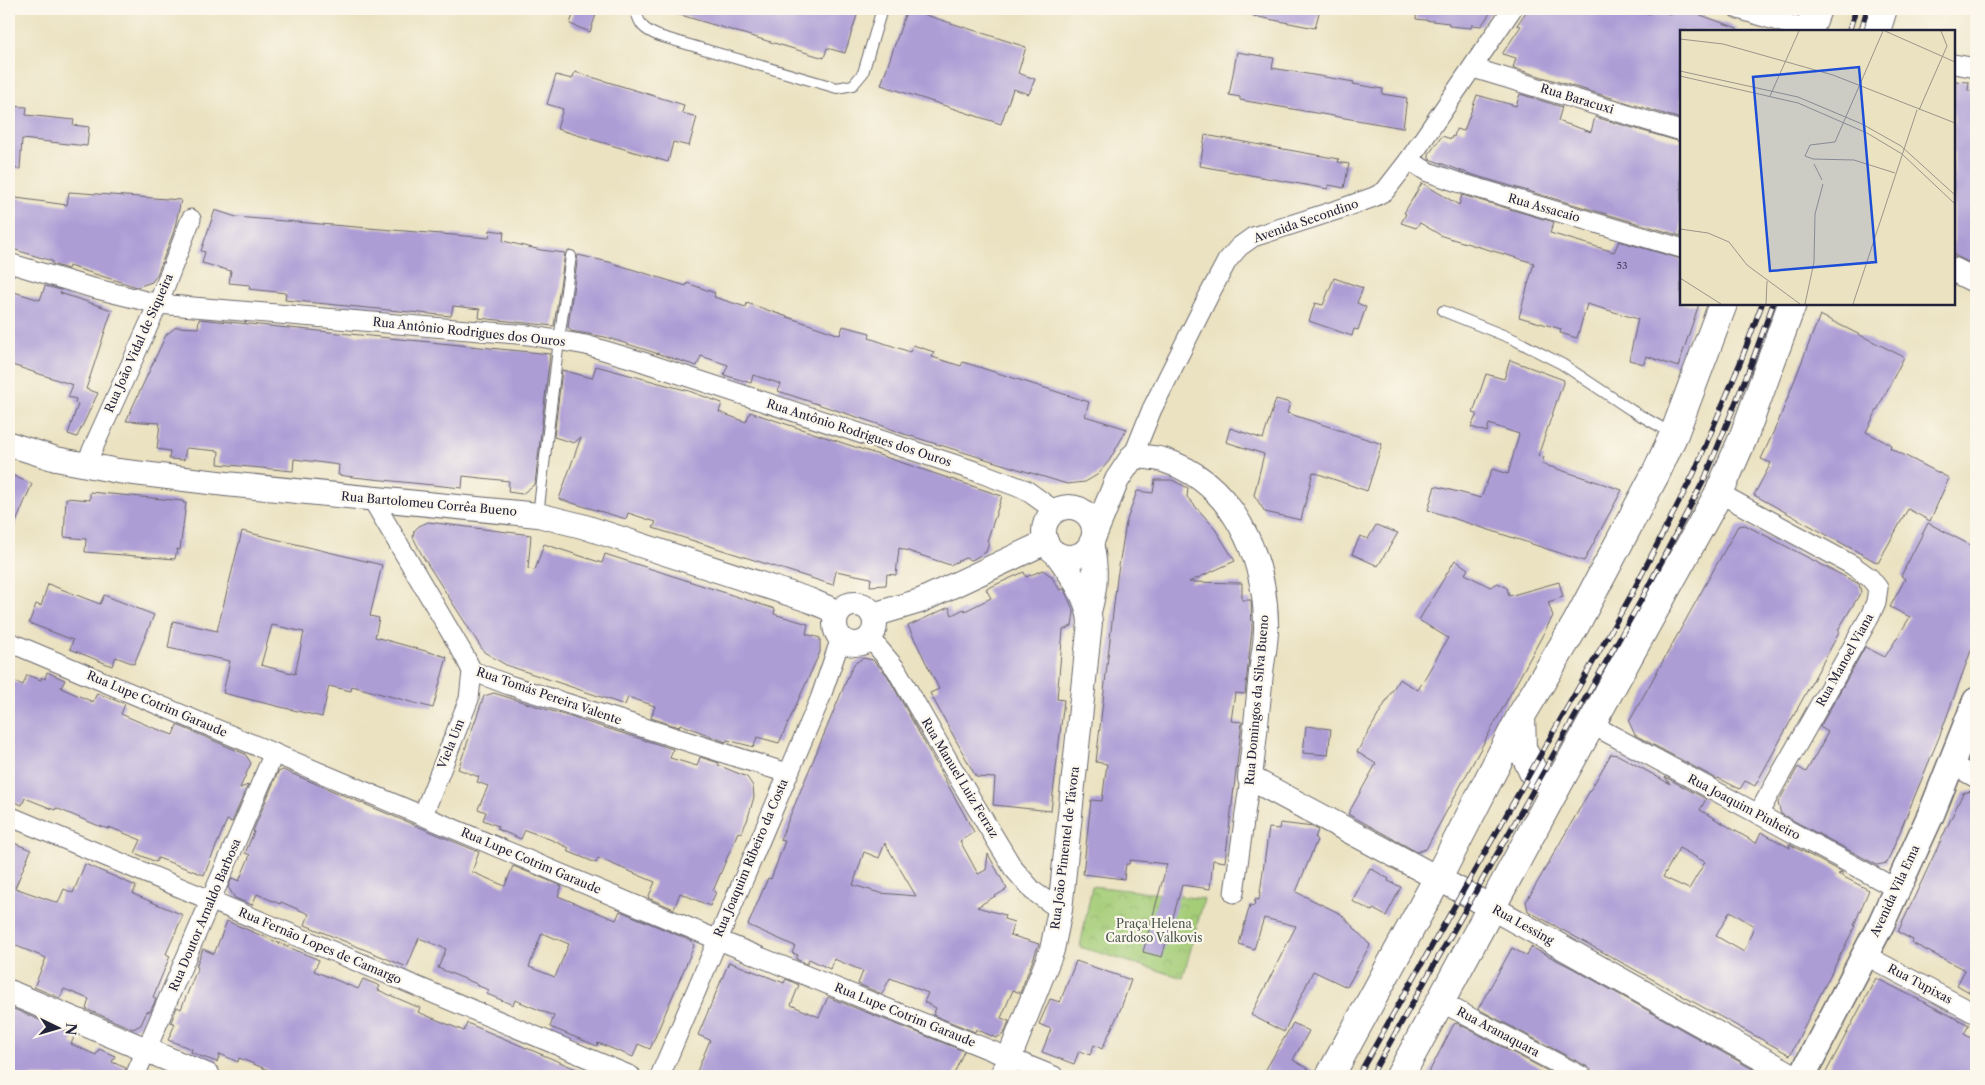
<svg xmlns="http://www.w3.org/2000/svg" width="1985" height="1085" viewBox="0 0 1985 1085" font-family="'Libre Caslon Text',serif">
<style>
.park{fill:url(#park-crowns);stroke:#64785a}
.building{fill:#ac9dd5;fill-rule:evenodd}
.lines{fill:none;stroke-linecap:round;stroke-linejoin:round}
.service-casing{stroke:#68656a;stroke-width:12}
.minor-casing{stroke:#68656a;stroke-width:21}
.tertiary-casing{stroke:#68656a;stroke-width:26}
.secondary-casing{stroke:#68656a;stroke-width:29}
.primary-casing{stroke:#68656a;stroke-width:30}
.service{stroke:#fff;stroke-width:10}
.minor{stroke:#fff;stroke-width:19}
.tertiary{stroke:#fff;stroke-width:24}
.secondary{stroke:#fff;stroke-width:26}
.primary{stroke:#fff;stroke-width:28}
.rail-casing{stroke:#22223b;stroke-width:5.5}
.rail{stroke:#fbf7ec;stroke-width:4;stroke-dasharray:11;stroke-linecap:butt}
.labels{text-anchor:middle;stroke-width:4.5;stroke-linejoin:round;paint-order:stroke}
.number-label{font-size:10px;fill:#444162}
.street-label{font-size:12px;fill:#22223b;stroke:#fbf7ec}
.park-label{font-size:12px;fill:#49554d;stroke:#fbf7ec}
.inset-road{fill:none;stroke:#9b958b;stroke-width:1}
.view{fill:#1d4ed8;fill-opacity:0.15;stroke:#1d4ed8;stroke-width:2.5}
.inset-edge{fill:none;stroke:#22223b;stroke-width:2.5}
</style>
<defs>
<pattern id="park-crowns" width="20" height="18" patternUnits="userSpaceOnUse" patternTransform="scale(1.25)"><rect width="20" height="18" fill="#a5cd78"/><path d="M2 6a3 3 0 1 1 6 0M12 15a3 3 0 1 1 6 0" fill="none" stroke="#8eb069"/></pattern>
</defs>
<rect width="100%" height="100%" fill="#fbf7ec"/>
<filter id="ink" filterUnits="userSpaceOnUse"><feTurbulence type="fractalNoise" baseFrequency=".02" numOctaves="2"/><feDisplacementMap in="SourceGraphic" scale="10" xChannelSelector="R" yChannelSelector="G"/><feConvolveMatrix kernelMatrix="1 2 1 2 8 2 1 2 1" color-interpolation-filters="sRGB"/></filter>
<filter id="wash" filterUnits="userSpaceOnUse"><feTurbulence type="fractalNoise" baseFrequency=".0096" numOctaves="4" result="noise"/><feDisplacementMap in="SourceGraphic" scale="20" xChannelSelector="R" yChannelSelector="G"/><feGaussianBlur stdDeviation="1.12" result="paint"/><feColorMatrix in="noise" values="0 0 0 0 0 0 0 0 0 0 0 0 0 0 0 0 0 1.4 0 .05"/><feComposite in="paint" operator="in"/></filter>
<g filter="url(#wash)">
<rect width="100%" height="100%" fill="#ebe2c1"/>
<polygon class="park" points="1092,886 1204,899 1183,978 1080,947"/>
<g id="blocks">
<g class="building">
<polygon points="575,9 598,9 590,32 570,24"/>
<polygon points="674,9 859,9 845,53 827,48 824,58 674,13"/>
<polygon points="907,9 1026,47 1018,73 1035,79 1029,94 1013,89 1001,124 881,85"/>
<polygon points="1254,9 1320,9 1315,28 1253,16"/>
<polygon points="1417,9 1493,9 1481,26 1472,25 1471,28 1449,26 1449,23 1416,19"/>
<polygon points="1528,9 1631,9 1650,14 1652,9 1670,14 1672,9 1684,9 1737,28 1737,31 1681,31 1681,119 1513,68 1516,58 1502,54 1521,26 1517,25"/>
<polygon points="1237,52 1274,58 1272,68 1354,82 1353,84 1383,89 1382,94 1407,98 1403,128 1240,100 1240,97 1229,95"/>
<polygon points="575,72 684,105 682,113 697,117 689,146 673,142 668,162 557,129 563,109 547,104 556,75 572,79"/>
<polygon points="1954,81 1969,82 1968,90 1976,94 1976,266 1954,255"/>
<polygon points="1520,94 1562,107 1558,121 1591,132 1595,117 1681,142 1681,236 1470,174 1429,159 1429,154 1442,136 1451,139 1452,136 1454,137 1456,129 1464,131 1477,95 1516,106"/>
<polygon points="9,106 27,107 26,115 74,120 73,125 89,127 87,146 22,139 20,169 9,168"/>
<polygon points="1205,135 1339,159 1338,162 1349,164 1344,188 1329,185 1328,189 1200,166"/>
<polygon points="1422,183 1459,205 1462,195 1554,222 1550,233 1614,252 1619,241 1681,259 1681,304 1699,304 1678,367 1646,356 1644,364 1629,360 1638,319 1587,304 1577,338 1560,333 1561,329 1519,317 1534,263 1442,236 1420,223 1416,228 1401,223 1406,214 1404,213"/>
<polygon points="69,192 181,200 174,231 157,275 152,282 137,287 69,266 68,269 52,264 52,261 9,248 9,197 67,205"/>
<polygon points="215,210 236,217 489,238 490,230 504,232 503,241 541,250 565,253 554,326 479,318 480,309 453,306 451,316 285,300 286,293 249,289 250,285 229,283 231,271 202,263 205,252 201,251"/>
<polygon points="578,255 609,262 686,286 687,283 715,293 714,297 746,307 747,303 840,335 843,326 870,333 869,338 910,352 913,345 934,352 932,357 961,366 963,362 1089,402 1085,416 1127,429 1109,461 1097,475 1085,482 1067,484 904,434 878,424 778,391 781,384 753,375 751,383 724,375 728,365 701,356 697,366 605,337 571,331 568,327"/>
<polygon points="1334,278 1363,288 1357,303 1366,307 1358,330 1354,329 1352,336 1309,321 1315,303 1323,305"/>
<polygon points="45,286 61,290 60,293 112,310 86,389 98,393 77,437 68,434 78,404 75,403 76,399 68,397 73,385 9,364 9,310 14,292 40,300"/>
<polygon points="1820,315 1904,357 1866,432 1891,445 1890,448 1949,478 1930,521 1908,509 1878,563 1754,495 1771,463 1761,459 1779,420"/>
<polygon points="199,319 550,354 535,484 522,494 508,492 509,481 463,476 462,488 353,477 338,475 339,465 294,459 293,471 218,464 219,451 186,448 184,460 169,459 170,451 157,449 160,423 126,421 166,335 176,327 198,328"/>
<polygon points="1510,360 1564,380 1538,456 1544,457 1542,464 1622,490 1584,561 1428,510 1435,486 1481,498 1492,469 1508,474 1519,434 1489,424 1487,432 1471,427 1477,414 1473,413 1486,374 1504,379"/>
<polygon points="596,366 689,391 722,403 719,412 746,422 750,412 1002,496 987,541 989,543 986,552 972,560 965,558 950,565 899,548 896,575 887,574 886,585 870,586 871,578 836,571 833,585 653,528 656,522 628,513 626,519 559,499 581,437 574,443 554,437 562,370 592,378"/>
<polygon points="1276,399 1290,403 1287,413 1382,444 1367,491 1313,472 1301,520 1265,512 1254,495 1264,454 1226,442 1230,428 1263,439"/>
<polygon points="9,474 32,484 9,539"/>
<polygon points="1155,480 1172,480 1188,488 1187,497 1213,526 1235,561 1189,582 1242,583 1242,600 1251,600 1252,629 1245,694 1235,693 1231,721 1242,722 1225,862 1213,860 1210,889 1182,885 1162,957 1143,952 1167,864 1130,860 1129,864 1126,864 1124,879 1083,874 1091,800 1102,801 1107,764 1096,762 1117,578 1126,523 1137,491 1153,493"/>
<polygon points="90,492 183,501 183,503 186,503 180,550 177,549 175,559 85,552 86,539 64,537 66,498 90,500"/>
<polygon points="428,522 531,535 528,569 535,570 544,544 602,563 605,554 775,609 774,614 808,624 806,634 820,638 820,652 779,743 757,737 754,747 727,740 726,742 680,724 679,727 651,718 655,706 628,697 625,705 506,665 484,652 423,557 413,537 414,531 419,526"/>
<polygon points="1928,523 1976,548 1976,637 1940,735 1887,863 1877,865 1781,814 1778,803 1798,767 1806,772 1820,747 1828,732 1820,727 1865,647 1885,657 1910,617 1890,607 1905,579 1901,576"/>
<polygon points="1376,525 1398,533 1378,566 1352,554 1360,536 1368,539"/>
<polygon points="1745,525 1859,584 1861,592 1838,630 1840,631 1755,786 1745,781 1740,789 1718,778 1717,779 1635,735 1629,722 1738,526"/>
<path d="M242,531L382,565L370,616L379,618L375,637L447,657L433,708L352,686L351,691L329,686L322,717L223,693L230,661L168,648L173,621L217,631ZM272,625L304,632L295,674L261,665Z"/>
<polygon points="1455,560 1468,569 1465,574 1490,587 1498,583 1507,588 1509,596 1559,582 1563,597 1548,602 1553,616 1426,849 1417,852 1348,814 1376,764 1357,752 1399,679 1418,690 1448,638 1419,620"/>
<polygon points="1043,570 1051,576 1060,590 1064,589 1074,612 1072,626 1063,630 1057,699 1064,700 1051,811 993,805 995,778 976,777 930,693 939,689 908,626 949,607 952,615 964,609 965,611 991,598 986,589 1024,572 1026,577"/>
<polygon points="48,584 100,604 104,595 154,615 134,664 116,657 112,666 70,649 73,640 29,623 36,604 41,606"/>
<path d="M863,658L873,660L887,675L974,832L960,841L978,874L986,870L988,854L1007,889L977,907L1005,915L1004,919L1014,922L1010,935L1039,944L1020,993L1013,990L1001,1018L1009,1021L1004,1034L996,1038L976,1029L975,1032L933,1015L936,1008L924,1002L928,993L890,978L882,994L858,984L863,971L834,959L830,969L809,959L807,964L796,959L798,955L792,953L795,946L748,925L768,878L771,879L785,841L780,840L850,672L854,664ZM885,843L893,857L916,896L880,893L853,885L864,852L879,858Z"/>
<polygon points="47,672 65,680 61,688 93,702 97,693 125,704 121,714 149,726 173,735 177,725 245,754 251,763 240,788 248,785 232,822 227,820 204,875 158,858 156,862 135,853 141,840 109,827 109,829 99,826 56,808 55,810 25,798 22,805 9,800 9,679 23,685 27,675 41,680 41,677 45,679"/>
<polygon points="494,693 673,749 670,758 697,766 700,757 719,763 718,765 747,777 753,786 754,797 747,821 741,833 738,832 713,891 716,892 710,906 680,893 674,909 648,898 655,882 598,858 596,863 567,851 569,848 552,840 525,830 521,839 497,829 498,826 483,820 486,812 478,809 488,786 477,782 479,777 458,769 484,696"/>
<polygon points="1306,726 1331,729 1328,755 1303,753"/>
<path d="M1611,754L1618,755L1670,784L1665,777L1706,799L1700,810L1756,843L1761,832L1790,848L1789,844L1843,873L1838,874L1869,890L1854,925L1855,926L1790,1055L1528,911L1526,902ZM1679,848L1705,862L1689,889L1663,877ZM1730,911L1754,926L1744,952L1716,936Z"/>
<path d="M283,770L479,852L472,872L505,886L513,866L562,886L558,896L616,920L620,911L692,941L694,946L650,1049L638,1044L633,1057L598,1043L597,1046L550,1027L554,1016L515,1000L513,1005L487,994L489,990L476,985L477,984L438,968L446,949L419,938L407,967L305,925L309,914L281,902L280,904L257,894L252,905L235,898L228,887L232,878L239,881L250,855L245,853L254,832L253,831L278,772ZM542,933L569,944L555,977L529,967Z"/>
<polygon points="1976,790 1976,996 1957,985 1965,970 1912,943 1913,940 1898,932 1963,793"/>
<polygon points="1280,823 1313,827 1318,830 1315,838 1317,840 1296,892 1341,914 1370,945 1347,987 1313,971 1284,1032 1251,1015 1296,926 1264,918 1254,949 1239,944 1250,905 1254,906 1255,899 1259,900 1269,828 1279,829"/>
<polygon points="9,841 31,850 15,888 58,903 64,889 73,893 85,864 136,886 133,894 183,915 166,954 170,956 153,997 156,999 150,1012 147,1011 141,1025 133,1029 86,1009 89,999 64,989 60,998 34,987 46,958 9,943"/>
<polygon points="1370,868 1389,879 1388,881 1401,887 1386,916 1373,909 1372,911 1352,901"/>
<polygon points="227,921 319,960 314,971 358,989 363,979 380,986 378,990 420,1008 418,1012 464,1031 467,1023 593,1076 271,1076 273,1072 239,1058 238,1062 220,1054 217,1062 200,1056 191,1052 192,1049 168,1040 175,1024 171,1022 177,1007 181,1009 198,967 196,966 203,949 214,954"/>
<polygon points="1531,947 1572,968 1765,1076 1592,1076 1591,1070 1586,1066 1478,1009 1512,948 1527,956"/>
<polygon points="1076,961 1131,980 1121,1008 1102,1049 1094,1045 1090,1055 1079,1051 1074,1064 1042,1052 1051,1029 1039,1024 1050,999 1060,1002"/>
<polygon points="729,962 784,983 786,979 799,985 791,1005 819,1017 828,997 964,1051 953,1076 695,1076 710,1040 698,1035"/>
<polygon points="1876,978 1969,1025 1964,1034 1976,1041 1976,1076 1824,1076"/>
<polygon points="9,1007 75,1035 71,1044 96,1055 99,1049 115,1056 112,1062 126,1068 124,1076 9,1076"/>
<polygon points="1293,1023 1309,1031 1293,1060 1315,1073 1314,1076 1262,1076"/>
<polygon points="1457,1023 1557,1076 1427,1076 1454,1024"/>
</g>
</g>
</g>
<g filter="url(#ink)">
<use href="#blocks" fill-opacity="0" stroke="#68656a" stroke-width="1"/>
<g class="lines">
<g class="service-casing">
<g id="service">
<path d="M635,9C640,25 642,29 659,36L837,88L853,85L863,73L882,9"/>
<polyline points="1443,311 1513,339 1562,364 1631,410 1673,434"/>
<polyline points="538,515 559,340 571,256"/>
</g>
</g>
<g class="minor-casing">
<g id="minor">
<polyline points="1738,9 1811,31"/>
<polyline points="1954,64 1976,68"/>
<polyline points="1473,68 1681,131"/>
<polyline points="1409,160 1428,172 1457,182 1681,248"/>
<polyline points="9,263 89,287 158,304 528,335 586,345 640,361 978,472 1026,490 1055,511"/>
<polyline points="1133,456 1152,409 1209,295 1227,261 1239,247 1253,237 1343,208 1374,197 1385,191 1409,160 1512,9"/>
<polyline points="85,466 158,304 191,219"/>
<polyline points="1719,493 1852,565 1870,578 1878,588 1876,602 1870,616 1758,814"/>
<polyline points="372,499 464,655 472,671 509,685 787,773"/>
<polyline points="870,638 896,669 953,769 1013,868 1033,891 1060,910"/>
<polyline points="9,642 716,939 1054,1076"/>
<polyline points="1591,724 1897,889"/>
<polyline points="1951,764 1976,778"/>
<polyline points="423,815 469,699 472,671"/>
<polyline points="9,816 631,1076"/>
<polyline points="1234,893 1250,778"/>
<polyline points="1865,955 1976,1014"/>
<polyline points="1441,1002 1581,1076"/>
<polyline points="135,1076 274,753"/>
<polyline points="660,1076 820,699 841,638"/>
</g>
</g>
<g class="tertiary-casing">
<g id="tertiary">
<polyline points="1954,270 1976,281"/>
<polyline points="9,444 56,459 118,471 226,484 538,515 582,526 809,600 828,608 837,615"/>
<circle cx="1069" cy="532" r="25"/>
<path d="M1094,536L1117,480L1133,456C1143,457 1153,457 1163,460C1232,481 1265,556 1266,623C1267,639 1263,656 1261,672C1258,708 1254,743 1250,778L1469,895L1793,1076"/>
<circle cx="855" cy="624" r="20"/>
<path d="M1089,612C1096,585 1097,570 1091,543"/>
<polyline points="873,615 920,601 1046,542"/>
<polyline points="9,992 208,1076"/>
<path d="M1002,1076L1052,950L1060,910L1090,622C1088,596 1071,575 1057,554"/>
</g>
</g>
<g class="secondary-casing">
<polyline id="secondary" points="1802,1076 1881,924 1932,812 1976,701"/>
</g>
<g class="primary-casing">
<g id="primary">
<polyline points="1809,31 1817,9"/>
<polyline points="1876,31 1883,9"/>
<polyline points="1521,716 1522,748 1534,774 1557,786"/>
<polyline points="1330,1076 1438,878 1521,716 1576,624 1656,473 1674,434 1723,304"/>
<polyline points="1400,1076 1557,786 1719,493 1743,438 1792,304"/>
</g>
</g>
<use href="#service" class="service"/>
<use href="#minor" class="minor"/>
<use href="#tertiary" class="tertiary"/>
<use href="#secondary" class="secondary"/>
<use href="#primary" class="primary"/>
<g class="rail-casing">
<g id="rail">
<polyline points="1849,31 1856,9"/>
<polyline points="1861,31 1867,9"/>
<polyline points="1358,1076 1630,597 1694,473 1740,363 1762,304"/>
<polyline points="1371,1076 1640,602 1705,478 1750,367 1773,304"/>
</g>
</g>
<use href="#rail" class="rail"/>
</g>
</g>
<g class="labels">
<g class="number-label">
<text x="1622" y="269">53</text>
</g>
<g class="street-label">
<text transform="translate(1577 99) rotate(17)" y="4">Rua Baracuxi</text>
<text transform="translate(1544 208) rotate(16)" y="4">Rua Assacaio</text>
<text transform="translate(1306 221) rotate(-19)" y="4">Avenida Secondino</text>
<text transform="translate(469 332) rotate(6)" y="4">Rua Antônio Rodrigues dos Ouros</text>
<text transform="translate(139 343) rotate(-66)" y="4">Rua João Vidal de Siqueira</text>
<text transform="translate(859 433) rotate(18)" y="4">Rua Antônio Rodrigues dos Ouros</text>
<text transform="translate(429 504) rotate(5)" y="4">Rua Bartolomeu Corrêa Bueno</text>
<text transform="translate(1845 660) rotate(-61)" y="4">Rua Manoel Viana</text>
<text transform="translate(549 696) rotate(19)" y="4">Rua Tomás Pereira Valente</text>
<text transform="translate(1257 700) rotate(-85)" y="4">Rua Domingos da Silva Bueno</text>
<text transform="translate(157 704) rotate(23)" y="4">Rua Lupe Cotrim Garaude</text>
<text transform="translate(451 744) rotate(-68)" y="4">Viela Um</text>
<text transform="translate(960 778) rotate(59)" y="4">Rua Manuel Luiz Ferraz</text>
<text transform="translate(1744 807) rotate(28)" y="4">Rua Joaquim Pinheiro</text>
<text transform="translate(1065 848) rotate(-83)" y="4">Rua João Pimentel de Távora</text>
<text transform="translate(751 858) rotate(-67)" y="4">Rua Joaquim Ribeiro da Costa</text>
<text transform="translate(531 861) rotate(23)" y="4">Rua Lupe Cotrim Garaude</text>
<text transform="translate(1895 891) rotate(-65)" y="4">Avenida Vila Ema</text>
<text transform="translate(205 915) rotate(-67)" y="4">Rua Doutor Arnaldo Barbosa</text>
<text transform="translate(1523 925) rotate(29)" y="4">Rua Lessing</text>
<text transform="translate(320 946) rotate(23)" y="4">Rua Fernão Lopes de Camargo</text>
<text transform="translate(1920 984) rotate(28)" y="4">Rua Tupixas</text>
<text transform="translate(905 1015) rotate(22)" y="4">Rua Lupe Cotrim Garaude</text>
<text transform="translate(1498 1032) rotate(28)" y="4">Rua Aranaquara</text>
</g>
<g class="park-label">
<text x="1154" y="928">Praça Helena<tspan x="1154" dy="14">Cardoso Valkovis</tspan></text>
</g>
</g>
<g transform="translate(1680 30)">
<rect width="275" height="275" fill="#ebe2c1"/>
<path class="inset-road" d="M205,1L275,32M0,9L43,14L153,45L275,93M0,41L118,67L182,94L221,116L275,165M0,46L118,73L187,103L222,124L275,174M90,66L119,1M239,80L267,16L261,1M133,129L125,126L130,115L155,112L203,1M133,129L174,130L215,143M134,134L142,150M0,199L28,203L49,212L67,235L120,274M0,248L41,274M86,274L87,251M125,274L134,232L135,184L143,154M173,274L237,80"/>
<path class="view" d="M179,37L196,232L90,241L73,47Z"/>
<rect width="275" height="275" class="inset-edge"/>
</g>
<rect width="1985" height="1085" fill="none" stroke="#fbf7ec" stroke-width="30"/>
<g transform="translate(58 1028) rotate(95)" stroke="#fbf7ec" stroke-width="4" paint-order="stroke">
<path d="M0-4L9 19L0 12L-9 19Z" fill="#22223b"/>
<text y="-8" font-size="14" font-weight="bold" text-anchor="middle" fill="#22223b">N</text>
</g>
</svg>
